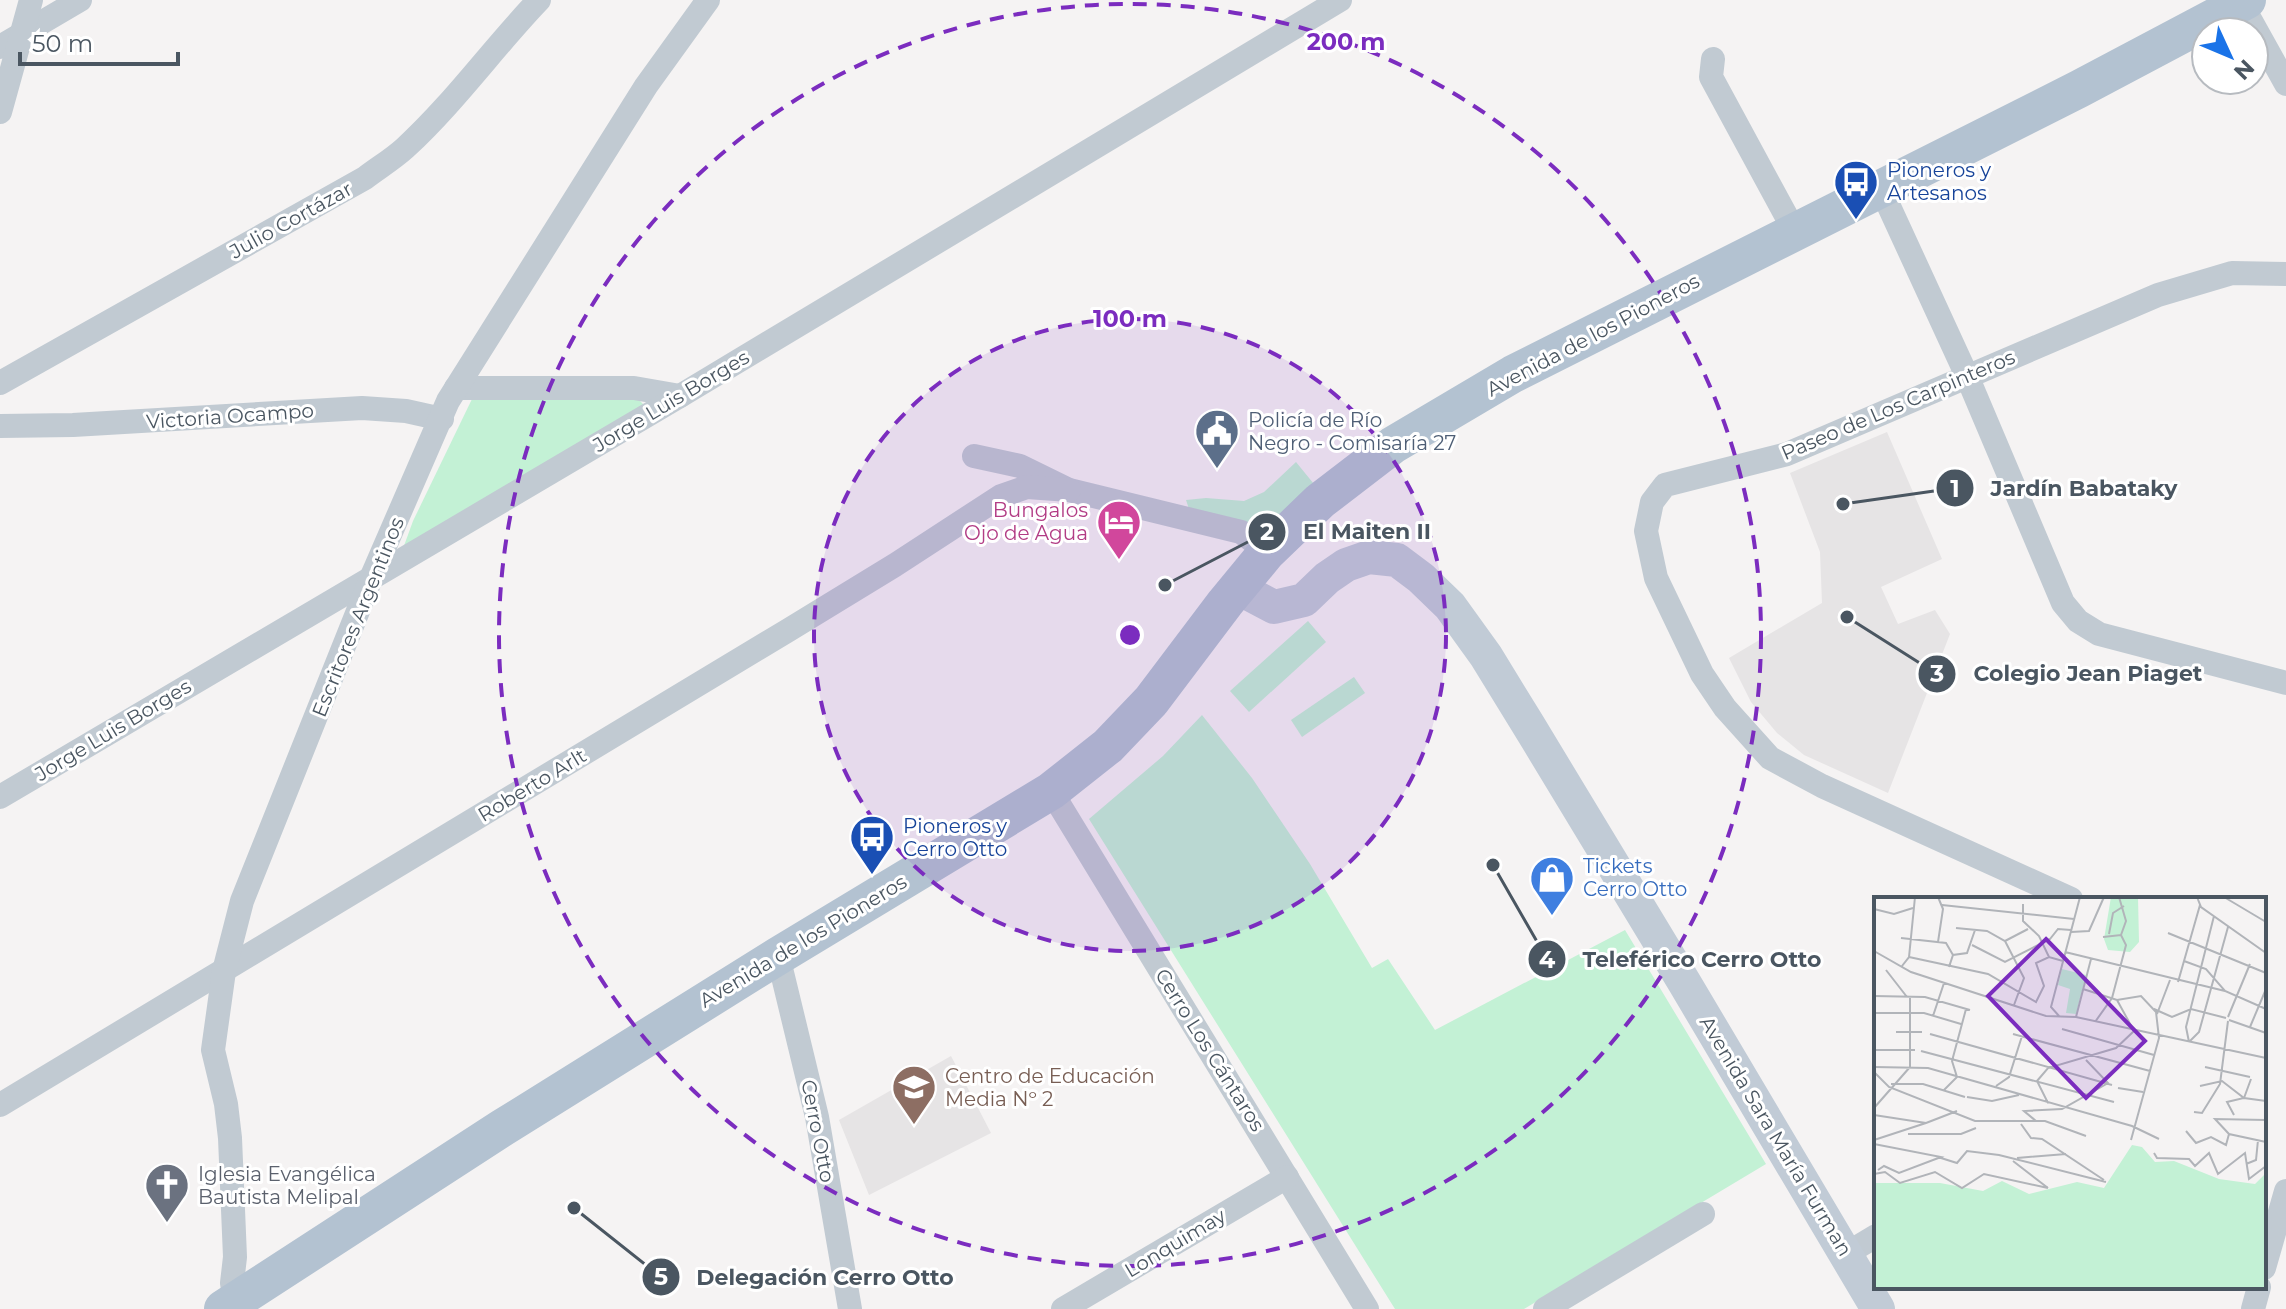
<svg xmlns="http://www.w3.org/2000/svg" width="2286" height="1309" viewBox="0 0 2286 1309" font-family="Montserrat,sans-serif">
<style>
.education{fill:#e6e4e5}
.green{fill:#c3f1d5}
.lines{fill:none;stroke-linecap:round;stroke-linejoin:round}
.street{stroke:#c1cad2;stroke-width:24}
.secondary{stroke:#c1cbd6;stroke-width:34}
.primary{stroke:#b3c2d1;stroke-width:38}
.ring{fill:none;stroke:#7b2cbf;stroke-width:4;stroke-dasharray:14 10}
.labels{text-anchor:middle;stroke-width:6;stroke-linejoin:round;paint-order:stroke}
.transit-label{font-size:20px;fill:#164399;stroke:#fff;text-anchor:start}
.street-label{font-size:20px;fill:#4a5661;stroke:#fff}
.service-label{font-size:20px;fill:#4e5e75;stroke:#fff;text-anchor:start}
.hotel-label{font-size:20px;fill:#b23c85;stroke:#fff;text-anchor:end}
.shop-label{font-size:20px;fill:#366cbe;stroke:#fff;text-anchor:start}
.education-label{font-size:20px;fill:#785e54;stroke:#fff;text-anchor:start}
.worship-label{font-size:20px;fill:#5b616d;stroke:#fff;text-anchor:start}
.inset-road{fill:none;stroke:#b1b4b9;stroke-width:2}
.view{fill:#7b2cbf;fill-opacity:0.15;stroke:#7b2cbf;stroke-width:4}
.inset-edge{fill:none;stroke:#4a5661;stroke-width:4}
.centre{fill:#7b2cbf;stroke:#fff;stroke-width:4}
.ring-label{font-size:24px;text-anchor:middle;font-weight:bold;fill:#7b2cbf;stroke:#fff;stroke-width:6;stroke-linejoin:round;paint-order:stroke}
.leader{fill:none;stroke:#4a5661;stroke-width:3}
.callout-dot{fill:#4a5661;stroke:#fff;stroke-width:3}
.mark-label{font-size:24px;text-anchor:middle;font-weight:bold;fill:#fff}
.callout-label{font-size:22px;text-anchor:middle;font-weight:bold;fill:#4a5661;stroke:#fff;stroke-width:6;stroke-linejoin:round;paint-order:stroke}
</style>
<rect width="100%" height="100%" fill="#f5f3f3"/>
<g class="education">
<polygon points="1887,432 1942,559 1881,587 1898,624 1935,610 1950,634 1888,793 1804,755 1777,733 1751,702 1729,658 1822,603 1820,552 1790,473"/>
<polygon points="951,1056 991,1133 869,1195 839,1120"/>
</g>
<g class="green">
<polygon points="472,399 638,399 645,406 401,554 413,521"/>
<polygon points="1296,462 1318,489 1265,541 1191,515 1186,500 1206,498 1244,501 1264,492"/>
<polygon points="1308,621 1326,642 1249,712 1230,691"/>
<polygon points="1354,677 1365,693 1302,737 1291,720"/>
<polygon points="1202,715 1252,778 1310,864 1372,968 1388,959 1435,1030 1625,930 1766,1164 1524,1309 1395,1309 1089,819 1163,756"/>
</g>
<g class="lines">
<g class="street">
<polyline points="2241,3 2286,84"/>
<polyline points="0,47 80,0"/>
<polyline points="1713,59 1711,77 1795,232"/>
<polyline points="0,112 31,0"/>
<polyline points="1881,189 1967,376 2063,603 2078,621 2099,634 2286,683"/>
<path d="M0,383L365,178C378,168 393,159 405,148C454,103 493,48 539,0"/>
<polyline points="456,388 634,388 680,396"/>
<polyline points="0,426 73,425 362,408 406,411 442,419"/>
<polyline points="974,456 1020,466 1069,490 1241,532 1267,552"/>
<polyline points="1051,791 1367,1309"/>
<polyline points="0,797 680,396 1340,0"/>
<polyline points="2071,899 1822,786 1770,758 1725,708 1702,674 1656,578 1646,531 1652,502 1665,485 1787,454 2158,295 2232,273 2286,274"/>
<polyline points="778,956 817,1117 850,1309"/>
<polyline points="0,1105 787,631 895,565 1001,496 1027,487 1069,490"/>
<polyline points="1846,1254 1876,1236"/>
<polyline points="2264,1268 2286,1191"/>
<polyline points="239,1309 235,1301 232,1283 235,1257 230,1138 226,1104 213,1050 224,971 242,901 372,576 448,401 646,86 708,0"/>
<polyline points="1063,1309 1287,1177"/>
<polyline points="1545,1309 1703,1214"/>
<polyline points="2253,1309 2259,1287"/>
</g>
<polyline class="secondary" points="1238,588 1274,607 1304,600 1327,578 1346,565 1369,557 1397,560 1421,578 1450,606 1486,656 1529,726 1684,982 1878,1309"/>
<polyline class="primary" points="223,1309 502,1128 778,956 1051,791 1108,746 1151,701 1225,603 1267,552 1320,501 1393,445 1513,374 2079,89 2247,0"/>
</g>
<circle cx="1130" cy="635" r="316" fill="#7b2cbf" fill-opacity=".12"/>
<g class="ring">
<circle cx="1130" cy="635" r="316"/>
<circle cx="1130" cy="635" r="631"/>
</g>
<defs>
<g id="bus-pin" transform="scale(2.3)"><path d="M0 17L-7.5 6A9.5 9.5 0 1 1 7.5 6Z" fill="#1a4fb4" stroke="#fff"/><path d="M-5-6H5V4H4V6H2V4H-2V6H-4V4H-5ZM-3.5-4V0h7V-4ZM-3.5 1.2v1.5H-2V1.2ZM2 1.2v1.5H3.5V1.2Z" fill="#fff"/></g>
<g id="civic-pin" transform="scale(2.3)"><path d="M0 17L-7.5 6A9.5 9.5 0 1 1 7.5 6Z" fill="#5c6f8a" stroke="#fff"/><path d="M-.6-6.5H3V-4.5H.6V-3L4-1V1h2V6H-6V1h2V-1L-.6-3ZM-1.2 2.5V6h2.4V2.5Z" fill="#fff"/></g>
<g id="hotel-pin" transform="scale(2.3)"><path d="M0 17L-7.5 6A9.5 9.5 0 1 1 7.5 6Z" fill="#d1479c" stroke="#fff"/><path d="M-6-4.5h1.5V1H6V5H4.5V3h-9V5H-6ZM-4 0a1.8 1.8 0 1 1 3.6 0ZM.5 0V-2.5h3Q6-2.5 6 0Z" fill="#fff"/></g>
<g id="shop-pin" transform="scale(2.3)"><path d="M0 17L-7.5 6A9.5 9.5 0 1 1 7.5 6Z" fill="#3f7fe0" stroke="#fff"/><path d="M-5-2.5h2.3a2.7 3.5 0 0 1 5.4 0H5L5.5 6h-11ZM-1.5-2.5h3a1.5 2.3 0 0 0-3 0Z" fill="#fff"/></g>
<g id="school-pin" transform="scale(2.3)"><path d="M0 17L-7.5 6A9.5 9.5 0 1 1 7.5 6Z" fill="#8d6e63" stroke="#fff"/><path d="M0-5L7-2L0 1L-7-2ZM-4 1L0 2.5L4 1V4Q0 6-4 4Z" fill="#fff"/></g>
<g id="church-pin" transform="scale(2.3)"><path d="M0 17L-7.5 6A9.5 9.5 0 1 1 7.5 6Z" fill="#6b7280" stroke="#fff"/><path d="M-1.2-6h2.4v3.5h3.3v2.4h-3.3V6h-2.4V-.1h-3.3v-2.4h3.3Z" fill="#fff"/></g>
</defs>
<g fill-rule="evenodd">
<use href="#bus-pin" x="1856" y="182"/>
<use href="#civic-pin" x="1217" y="431"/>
<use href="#hotel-pin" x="1119" y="522"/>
<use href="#bus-pin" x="872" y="837"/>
<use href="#shop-pin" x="1552" y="878"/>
<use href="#school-pin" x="914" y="1087"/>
<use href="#church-pin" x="167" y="1185"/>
</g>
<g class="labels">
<g class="transit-label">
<text x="1887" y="177">Pioneros y<tspan x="1887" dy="23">Artesanos</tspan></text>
<text x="903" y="833">Pioneros y<tspan x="903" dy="23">Cerro Otto</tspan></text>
</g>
<g class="street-label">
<text transform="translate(291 220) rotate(-29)" y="7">Julio Cortázar</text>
<text transform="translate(1593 335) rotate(-28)" y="7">Avenida de los Pioneros</text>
<text transform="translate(671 401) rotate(-31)" y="7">Jorge Luis Borges</text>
<text transform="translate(1898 405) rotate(-23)" y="7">Paseo de Los Carpinteros</text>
<text transform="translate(230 416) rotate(-4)" y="7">Victoria Ocampo</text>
<text transform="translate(358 617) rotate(-68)" y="7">Escritores Argentinos</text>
<text transform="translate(113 730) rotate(-31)" y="7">Jorge Luis Borges</text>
<text transform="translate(532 785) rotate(-31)" y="7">Roberto Arlt</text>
<text transform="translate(803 941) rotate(-31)" y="7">Avenida de los Pioneros</text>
<text transform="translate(1210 1050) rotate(58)" y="7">Cerro Los Cántaros</text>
<text transform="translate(818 1131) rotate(79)" y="7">Cerro Otto</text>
<text transform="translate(1776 1136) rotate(59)" y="7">Avenida Sara María Furman</text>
<text transform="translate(1175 1243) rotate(-31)" y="7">Lonquimay</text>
</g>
<g class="service-label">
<text x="1248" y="427">Policía de Río<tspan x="1248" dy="23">Negro - Comisaría 27</tspan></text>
</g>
<g class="hotel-label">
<text x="1088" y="517">Bungalos<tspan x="1088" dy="23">Ojo de Agua</tspan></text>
</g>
<g class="shop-label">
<text x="1583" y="873">Tickets<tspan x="1583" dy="23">Cerro Otto</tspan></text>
</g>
<g class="education-label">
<text x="945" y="1083">Centro de Educación<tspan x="945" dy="23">Media Nº 2</tspan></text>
</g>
<g class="worship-label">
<text x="198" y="1181">Iglesia Evangélica<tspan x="198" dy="23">Bautista Melipal</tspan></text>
</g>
</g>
<g transform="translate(1874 897)">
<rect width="392" height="392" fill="#f5f3f3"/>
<path d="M237,0H264L265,45L256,55L234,53L230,42ZM188,72L212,78L202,117L192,116L196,92L184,88ZM258,248L268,250L281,265L300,264L345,282L381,287L392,276V392H0V286H66L109,294L128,284L155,297L203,285L230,291Z" fill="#c3f1d5"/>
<path class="inset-road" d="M245,0L252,24L247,38M323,0L327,10L392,56M350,0L392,25M149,7V24L165,39L175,60M68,8L200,22M0,12L20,17L39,11M82,31L113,34L131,44L154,32M197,35L215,34L230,0M294,36L392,76M235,37L239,16L250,9M27,41L72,46L79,58M131,44L150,81L140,108M64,45L69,12L64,0M98,48L131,65L176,42L184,32L197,33M0,54L37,75L172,119L202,120L392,161M191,55L351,94M35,60L114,77L162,105L170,89L162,66L175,60L189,64M310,64L332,72L351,94L392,112M28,69L35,60L41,0M75,70L79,58L93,56L101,33M12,73L33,100M304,85L326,8M209,92L243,103L267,99L282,115L285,141L257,243M0,99L51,100L96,113M280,112L298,120L317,112L352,121M0,116H50L87,127M283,117L296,83M59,119L70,86M185,119L177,110L206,0M202,120L217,62M354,120L376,67M355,123L392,136M221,125L238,101L252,48L247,38L229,40M376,130L392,92M188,132L280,158M22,135H48M56,137L238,188M139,137L276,174M315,145L312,130L340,19M315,145L325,135L354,30M0,153H41M47,154L240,205M0,170L54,171L258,229L285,242M331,170L376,180M0,175L15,190L101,224H171L212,239M17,187H49L91,200M122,189L135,180L148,139M326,189L348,184L370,201L392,204M244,191L269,195M70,193L83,180L78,164L92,112M93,200L118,204L145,198M174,206L163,184L174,171L242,151L260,134L243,103M0,211L36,170V100M320,215L328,216L346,187L354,124M0,218L52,226L0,243M360,218L353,205L370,201L377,182M392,223L341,222L355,237L392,245M162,224L150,214L188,212L234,186L212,163M52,226L83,214M147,227L157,241L168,242L230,283M312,234L322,246L337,240L352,248L355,237M34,237H87L102,231M0,247L67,260L25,276L10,269L4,273M280,256L283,261L315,262L321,269L335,256L344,277L371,256L375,282L392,269M67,261L83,266L93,254L125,258L232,285M143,261L192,257M139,264L174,291M372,267L382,263L384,243M0,277L11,275L26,286L61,275L88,291L110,277L174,291"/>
<path class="view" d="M172,42L271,144L212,201L114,99Z"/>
<rect width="392" height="392" class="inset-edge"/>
</g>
<circle cx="1130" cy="635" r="12" class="centre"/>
<g class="ring-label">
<text x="1346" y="50">200 m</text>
<text x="1130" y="327">100 m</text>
</g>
<path class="leader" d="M1843 504L1955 488M1165 585L1267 532M1847 617L1937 674M1493 865L1547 959M574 1208L661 1277"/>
<g class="callout-dot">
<circle cx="1843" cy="504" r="8"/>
<circle cx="1165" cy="585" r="8"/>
<circle cx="1847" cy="617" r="8"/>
<circle cx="1493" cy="865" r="8"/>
<circle cx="574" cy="1208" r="8"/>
<circle cx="1955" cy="488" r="20"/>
<circle cx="1267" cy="532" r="20"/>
<circle cx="1937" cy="674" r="20"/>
<circle cx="1547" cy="959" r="20"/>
<circle cx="661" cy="1277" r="20"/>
</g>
<g class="mark-label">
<text x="1955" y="497">1</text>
<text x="1267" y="540">2</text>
<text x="1937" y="682">3</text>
<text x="1547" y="968">4</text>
<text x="661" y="1285">5</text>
</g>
<g class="callout-label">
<text x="2084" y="496">Jardín Babataky</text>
<text x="1367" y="539">El Maiten II</text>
<text x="2088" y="681">Colegio Jean Piaget</text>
<text x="1702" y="967">Teleférico Cerro Otto</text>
<text x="825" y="1285">Delegación Cerro Otto</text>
</g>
<g transform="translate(2230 56) rotate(134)"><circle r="38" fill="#ffffff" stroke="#b7bbc0" stroke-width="2"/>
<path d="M0-6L14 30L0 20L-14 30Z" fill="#1a73e8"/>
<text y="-12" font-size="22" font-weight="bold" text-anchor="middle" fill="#4a5661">N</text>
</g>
<path d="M20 52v12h158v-12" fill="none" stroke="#4a5661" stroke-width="4"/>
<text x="32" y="52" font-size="24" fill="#4a5661" stroke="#ffffff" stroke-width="6" paint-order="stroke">50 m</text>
</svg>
